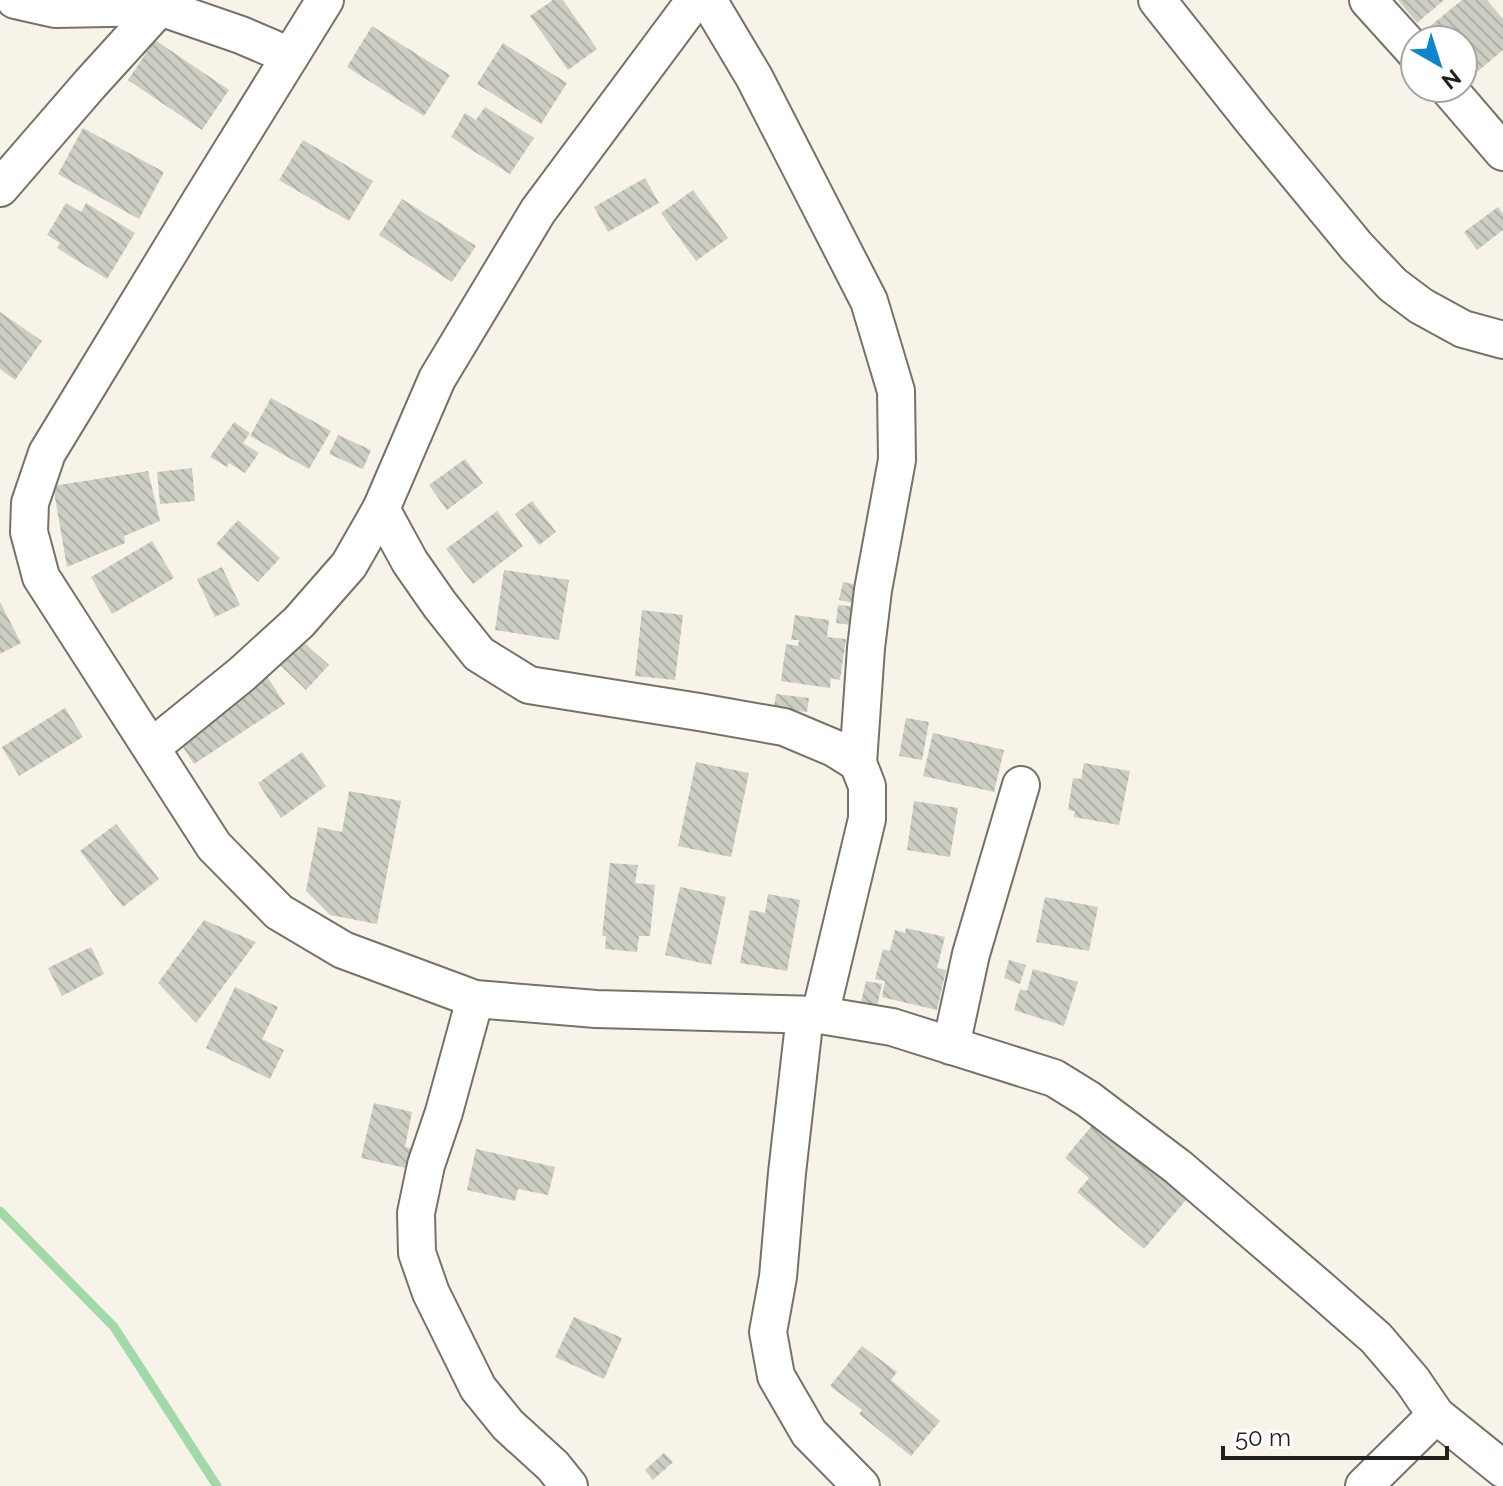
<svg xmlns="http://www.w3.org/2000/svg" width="1503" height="1486" viewBox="0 0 1503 1486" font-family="Raleway,sans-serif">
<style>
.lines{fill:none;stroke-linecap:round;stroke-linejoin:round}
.stream{stroke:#a1d9aa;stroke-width:9}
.building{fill:url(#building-back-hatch)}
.street-casing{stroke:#777269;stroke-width:40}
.street{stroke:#fff;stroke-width:36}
</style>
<defs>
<pattern id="building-back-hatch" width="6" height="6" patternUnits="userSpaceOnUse" patternTransform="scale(2)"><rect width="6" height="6" fill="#cccec3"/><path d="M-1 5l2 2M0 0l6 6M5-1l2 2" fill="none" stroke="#afb0a7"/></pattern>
</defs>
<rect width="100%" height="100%" fill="#f7f3e8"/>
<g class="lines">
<polyline class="stream" points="0,1211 114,1327 217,1486"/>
</g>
<g class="building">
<polygon points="553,0 563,0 597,49 568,70 530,16"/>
<polygon points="1398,0 1444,0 1417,23"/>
<polygon points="1462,0 1487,0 1503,19 1503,50 1471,77 1463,68 1463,40 1440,40 1429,27"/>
<polygon points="372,26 450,75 424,116 347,67"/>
<polygon points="155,40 229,90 202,130 128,80"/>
<polygon points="503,43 567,83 541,124 477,84"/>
<polygon points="485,107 534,138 510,174 451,137 465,113 476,120"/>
<polygon points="83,128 164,172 139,219 58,174"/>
<polygon points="303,140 373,181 349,221 279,180"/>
<polygon points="645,178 659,203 608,232 594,207"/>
<polygon points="693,190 728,238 696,261 661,213"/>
<polygon points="402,199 476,246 452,282 379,235"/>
<polygon points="66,203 81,212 86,203 135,233 107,279 57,248 60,243 47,235"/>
<polygon points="1498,207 1503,214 1503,230 1477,250 1464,232"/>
<polygon points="0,312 42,341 15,380 0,369"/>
<polygon points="271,398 331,431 309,469 250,436"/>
<polygon points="234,422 250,433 243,443 259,453 245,473 229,463 227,467 210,457"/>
<polygon points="338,435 371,450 363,469 329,454"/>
<polygon points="465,459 483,483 447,510 429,485"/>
<polygon points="192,468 195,501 160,504 157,472"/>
<polygon points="148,471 160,521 124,536 125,543 67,567 53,486"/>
<polygon points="532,501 556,532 539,545 515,514"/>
<polygon points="497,511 523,546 473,584 446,549"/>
<polygon points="238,520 280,558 258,582 216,544"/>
<polygon points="152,541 174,578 112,614 91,577"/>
<polygon points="222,567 240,605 215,617 197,579"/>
<polygon points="504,570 569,580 559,640 495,630"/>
<polygon points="843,582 862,586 858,604 839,600"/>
<polygon points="0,602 21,643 0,654"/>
<polygon points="838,605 861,607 858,626 836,623"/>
<polygon points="642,610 683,615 675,680 635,676"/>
<polygon points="795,615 829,620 827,637 846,639 840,680 831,678 830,688 781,681 786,644 798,646 799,640 791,640"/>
<polygon points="301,640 329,665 306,690 279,664"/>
<polygon points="266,675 285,704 194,764 175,735"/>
<polygon points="776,694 809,698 807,712 774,708"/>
<polygon points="65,708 83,737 19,776 2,747"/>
<polygon points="906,718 929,722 922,760 899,756"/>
<polygon points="933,733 1004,750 994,792 923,776"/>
<polygon points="302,752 326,786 281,818 258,783"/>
<polygon points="696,762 749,773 731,857 678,846"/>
<polygon points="1084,763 1130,771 1119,825 1074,817 1075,811 1068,810 1073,778 1081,779"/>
<polygon points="349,791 401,801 377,924 330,915 306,891 318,827 342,832"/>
<polygon points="914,801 958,808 950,857 907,850"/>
<polygon points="116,824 159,879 123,907 80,851"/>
<polygon points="610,863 638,865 635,883 655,885 650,936 639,936 637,952 605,949 606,936 602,936"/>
<polygon points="680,887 726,897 711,965 665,955"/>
<polygon points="768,894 800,900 787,971 740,963 750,910 765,913"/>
<polygon points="1045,897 1098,907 1089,951 1036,942"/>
<polygon points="204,920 256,942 196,1023 158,983"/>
<polygon points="906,928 945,937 937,968 946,970 937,1010 882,997 885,981 875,979 883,949 890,951 895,930 905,933"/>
<polygon points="91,947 104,974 62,996 48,968"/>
<polygon points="1009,960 1026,965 1020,984 1004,978"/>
<polygon points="1033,969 1078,982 1064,1026 1014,1010 1020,989 1027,991"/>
<polygon points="866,981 882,984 877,1006 861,1002"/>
<polygon points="235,987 278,1007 262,1039 284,1050 270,1079 206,1048"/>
<polygon points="374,1103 412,1112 405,1147 411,1148 406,1168 361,1158"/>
<polygon points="1095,1122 1187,1199 1144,1249 1077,1192 1089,1178 1065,1158"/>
<polygon points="476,1149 555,1167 548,1195 518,1189 515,1201 467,1190"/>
<polygon points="574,1317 622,1338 604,1379 555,1357"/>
<polygon points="862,1346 897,1372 891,1380 940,1421 911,1456 859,1414 862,1410 830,1386"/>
<polygon points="664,1453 673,1462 653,1480 645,1470"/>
</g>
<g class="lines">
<g class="street-casing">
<g id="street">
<polyline points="15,0 55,9 160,7 241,35 290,56"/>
<polyline points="325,0 201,200 47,453 30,503 29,532 41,577 214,846 279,912 343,950 475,999 596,1009 820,1015 892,1027 1054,1078 1088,1099 1178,1167 1318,1287 1376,1338 1412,1380 1436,1415 1503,1469"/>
<polyline points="708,0 754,77 869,301 896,391 897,460 873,590 866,648 858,763"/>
<polyline points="1157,0 1253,121 1357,247 1393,285 1421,306 1463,329 1503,340"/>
<polyline points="1368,0 1415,52"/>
<polyline points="1448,88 1503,152"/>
<polyline points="0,188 90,84 160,7"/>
<polyline points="381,509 410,562 440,605 479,654 529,685 699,712 784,727 834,748 858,763 867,786 867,819 820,1015"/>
<polyline points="152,747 242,674 299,622 349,565 381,509 437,379 538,211 695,0"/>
<polyline points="475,999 444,1112 426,1165 416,1213 417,1253 431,1293 478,1388 508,1425 553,1466 569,1486"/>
<polyline points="805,1015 787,1173 778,1277 768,1332 776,1376 809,1433 861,1486"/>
<polyline points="951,1046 971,954 1021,785"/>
<polyline points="1364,1486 1436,1415"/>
</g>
</g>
<use href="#street" class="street"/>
</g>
<g transform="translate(1439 64) rotate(141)"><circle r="38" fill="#ffffff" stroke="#a6a5a4" stroke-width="2"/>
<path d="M0-6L14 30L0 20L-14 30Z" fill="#0d86ce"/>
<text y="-12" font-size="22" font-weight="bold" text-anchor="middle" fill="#211f1b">N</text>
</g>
<path d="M1223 1446v12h224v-12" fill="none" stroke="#211f1b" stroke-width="4"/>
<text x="1235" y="1446" font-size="24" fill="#211f1b" stroke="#ffffff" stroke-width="6" paint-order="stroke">50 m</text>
</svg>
